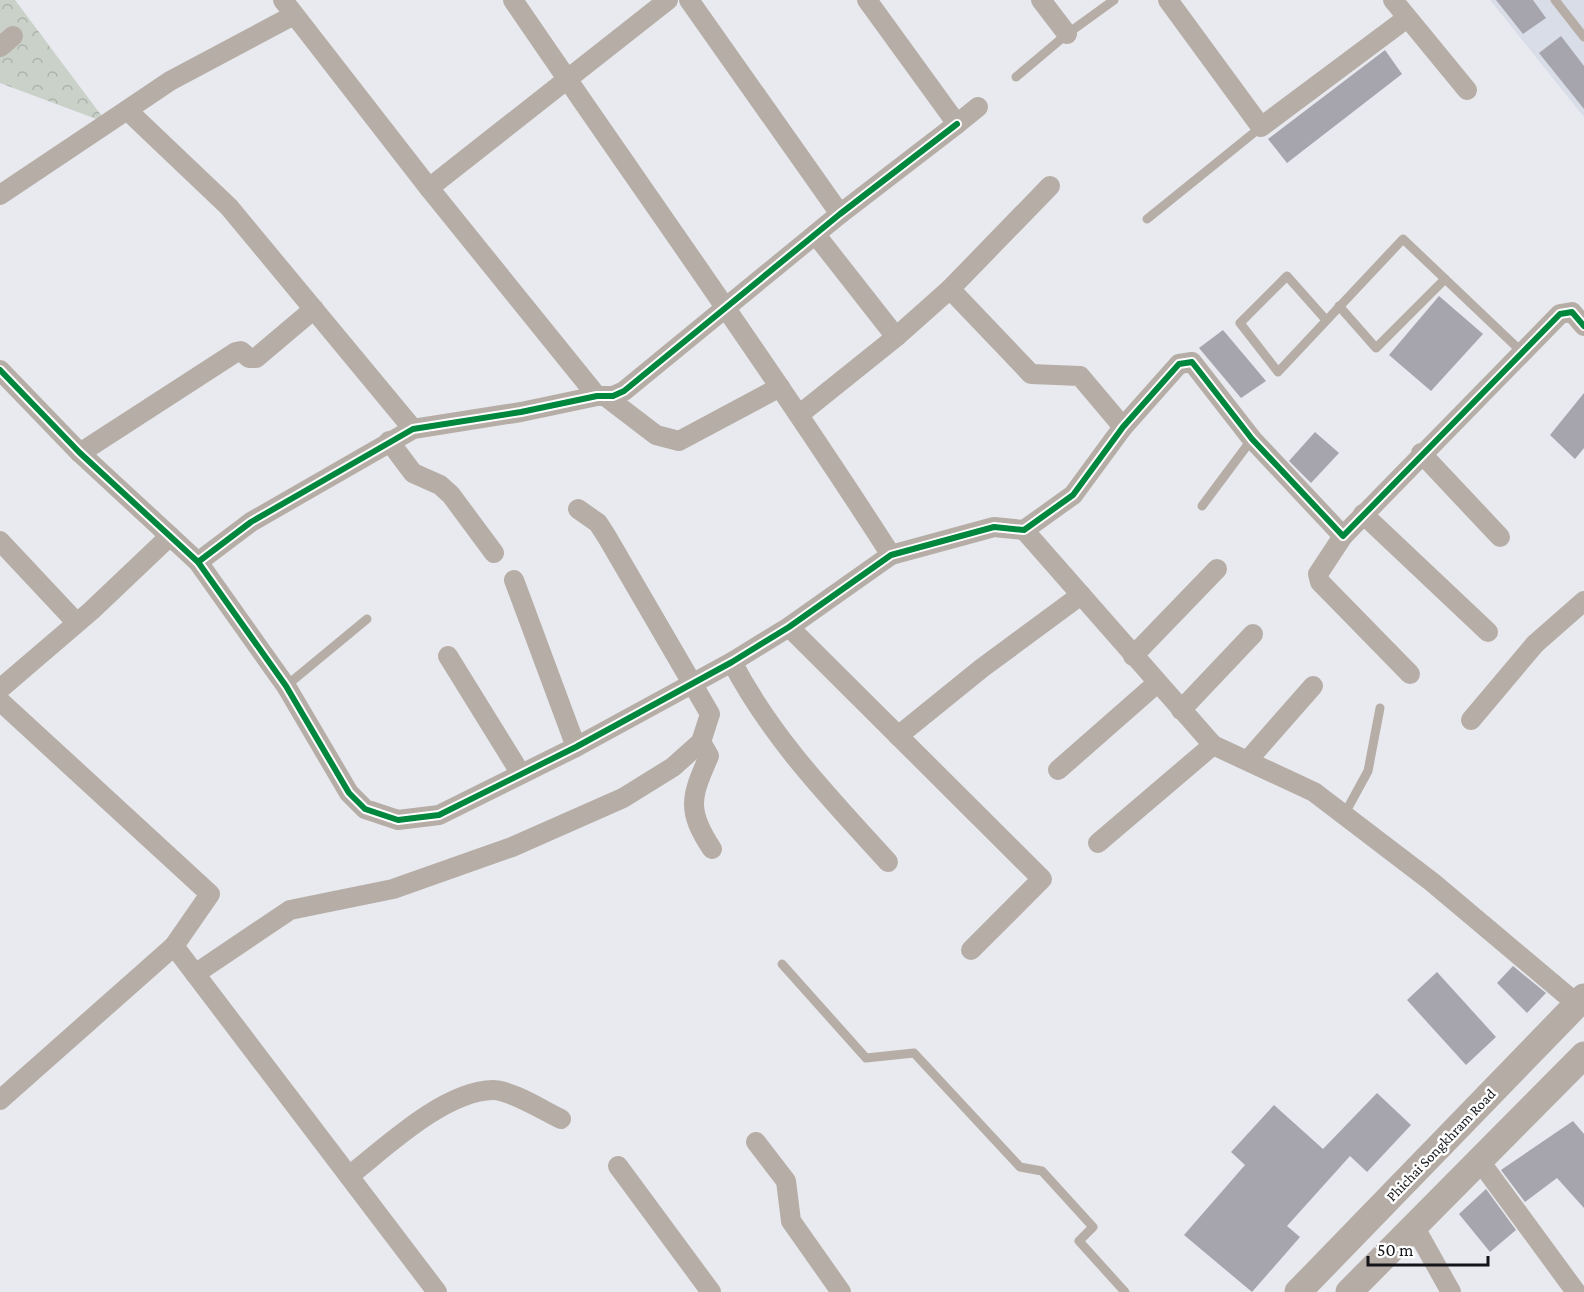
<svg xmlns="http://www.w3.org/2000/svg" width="1584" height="1292" viewBox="0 0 1584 1292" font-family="'Crimson Pro',serif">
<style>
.built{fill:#d9dde8}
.forest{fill:url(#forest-crowns)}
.building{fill:#a6a5ae}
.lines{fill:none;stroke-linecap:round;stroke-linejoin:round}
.service{stroke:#b6aea6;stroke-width:9}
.minor{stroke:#b6aea6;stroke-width:20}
.secondary{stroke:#b5ada5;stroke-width:27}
.cycleway-casing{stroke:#fff;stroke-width:10}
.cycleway{stroke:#00873e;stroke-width:6}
.labels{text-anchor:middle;stroke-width:5;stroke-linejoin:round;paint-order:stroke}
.street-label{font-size:15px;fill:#131518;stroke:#fff}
</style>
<defs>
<pattern id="forest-crowns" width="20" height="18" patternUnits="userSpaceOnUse" patternTransform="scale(1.5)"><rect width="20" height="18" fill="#c9d1c8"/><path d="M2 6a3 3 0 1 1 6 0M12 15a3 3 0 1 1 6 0" fill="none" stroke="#acb3ab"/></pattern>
</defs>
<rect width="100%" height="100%" fill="#e8eaf0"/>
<polygon class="built" points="1490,0 1584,0 1584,117"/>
<polygon class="forest" points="0,0 15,0 107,123 0,83"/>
<g class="building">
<polygon points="1496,0 1533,0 1546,18 1523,34"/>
<polygon points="1561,36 1584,66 1584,109 1539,53"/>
<polygon points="1385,50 1402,74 1287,163 1268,139"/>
<polygon points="1439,296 1483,334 1431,391 1389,355"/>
<polygon points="1223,330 1266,381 1241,398 1199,348"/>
<polygon points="1584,393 1584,448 1575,459 1550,435"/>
<polygon points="1315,432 1339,453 1311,483 1289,461"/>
<polygon points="1513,966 1546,993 1527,1013 1497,983"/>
<polygon points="1437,972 1496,1037 1466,1065 1407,1000"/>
<polygon points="1377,1093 1411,1125 1367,1172 1350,1156 1287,1226 1300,1237 1252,1292 1184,1235 1245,1165 1231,1152 1274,1105 1323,1149"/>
<polygon points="1573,1121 1584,1134 1584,1208 1557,1178 1525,1202 1501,1170"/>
<polygon points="1486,1189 1516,1230 1490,1252 1459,1214"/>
</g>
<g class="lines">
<g class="service">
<polyline points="1555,0 1584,37"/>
<polyline points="1016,77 1067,34 1114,0"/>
<polyline points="1147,219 1261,127"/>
<polyline points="1339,306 1376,348 1445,279"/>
<polyline points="1326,320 1287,276 1240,323 1278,372 1403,239 1523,353"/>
<polyline points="1202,506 1252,439"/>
<polyline points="286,686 367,619"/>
<polyline points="1344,815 1368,771 1380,708"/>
<polyline points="782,964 866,1058 914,1053 1020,1167 1042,1171 1093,1227 1079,1241 1125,1292"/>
</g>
<g class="minor">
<polyline points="283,0 429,188 597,396"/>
<path d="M513,0C639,185 770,367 891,555"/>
<polyline points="689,0 840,214"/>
<polyline points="867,0 957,124 978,107"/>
<polyline points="1041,0 1067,34"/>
<polyline points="1168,0 1261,127 1407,18"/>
<polyline points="1393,0 1467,90"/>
<polyline points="294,15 170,81 127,110 229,207 413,429"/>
<polyline points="0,47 13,36"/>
<polyline points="429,188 668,0"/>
<polyline points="0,195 127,110"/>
<polyline points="816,235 896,337 950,289 1050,186"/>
<polyline points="950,289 1031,374 1080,376 1123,427"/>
<polyline points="0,370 80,453 198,562 286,686 349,793 365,809 398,820 439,815 576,747 732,662 789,627 891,555 994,527 1024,530 1073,495 1123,427 1179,364 1192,362 1252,439 1343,536 1560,314 1572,312 1584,326"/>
<polyline points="605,396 656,435 679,441 780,387"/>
<polyline points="800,414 896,337"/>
<polyline points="389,441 413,473 440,485 451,495 494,553"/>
<polyline points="80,453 236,352 241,351 249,358 256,358 314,309"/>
<polyline points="1421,453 1500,537"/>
<polyline points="1363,514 1488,632"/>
<polyline points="1024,530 1213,745 1314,792 1432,882 1577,1004"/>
<polyline points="1343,536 1318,574 1320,582 1410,674"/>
<polyline points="0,541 76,622"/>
<polyline points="198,562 251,522 413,429 521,412 597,396 613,396 624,391 840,214 957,124"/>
<polyline points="514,580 576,747"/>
<polyline points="789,627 1042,879 971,950"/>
<polyline points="448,656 521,774"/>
<polyline points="1133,656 1217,569"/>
<path d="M732,662C773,740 830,798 888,862"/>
<polyline points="0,689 91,611 170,536"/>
<polyline points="0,701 210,894 174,946"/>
<polyline points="1181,710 1253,634"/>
<polyline points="1471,720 1535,644 1584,601"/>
<polyline points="898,736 982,668 1081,595"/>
<path d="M701,742L709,756C691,797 686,810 712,849"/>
<polyline points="1248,760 1313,686"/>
<polyline points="1058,770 1156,684"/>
<polyline points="1098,843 1213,745"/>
<polyline points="195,974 290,910 393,889 512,847 623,798 673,767 701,742 710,714 607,537 598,523 578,509"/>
<polyline points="0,1100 174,946 437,1292"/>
<polyline points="756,1142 786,1181 791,1221 841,1292"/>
<polyline points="1479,1160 1576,1292"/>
<polyline points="618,1166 711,1292"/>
<path d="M349,1176C386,1147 444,1091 493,1090C511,1090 544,1111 561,1119"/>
<polyline points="1414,1226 1451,1292"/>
</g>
<g class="secondary">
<polyline points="1298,1292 1584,997"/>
<polyline points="1349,1292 1584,1055"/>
</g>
<g class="cycleway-casing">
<g id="cycleway">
<polyline points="0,370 80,453 198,562 286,686 349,793 365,809 398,820 439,815 576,747 732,662 789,627 891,555 994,527 1024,530 1073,495 1123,427 1179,364 1192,362 1252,439 1343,536 1560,314 1572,312 1584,326"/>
<polyline points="198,562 251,522 413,429 521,412 597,396 613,396 624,391 840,214 957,124"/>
</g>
</g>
<use href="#cycleway" class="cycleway"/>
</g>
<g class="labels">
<g class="street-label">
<text transform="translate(1441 1145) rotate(-46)" y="5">Phichai Songkhram Road</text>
</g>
</g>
<path d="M1368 1256v9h120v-9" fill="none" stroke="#131518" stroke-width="3"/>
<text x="1377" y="1256" font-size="18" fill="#131518" stroke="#ffffff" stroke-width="4.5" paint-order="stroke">50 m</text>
</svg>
